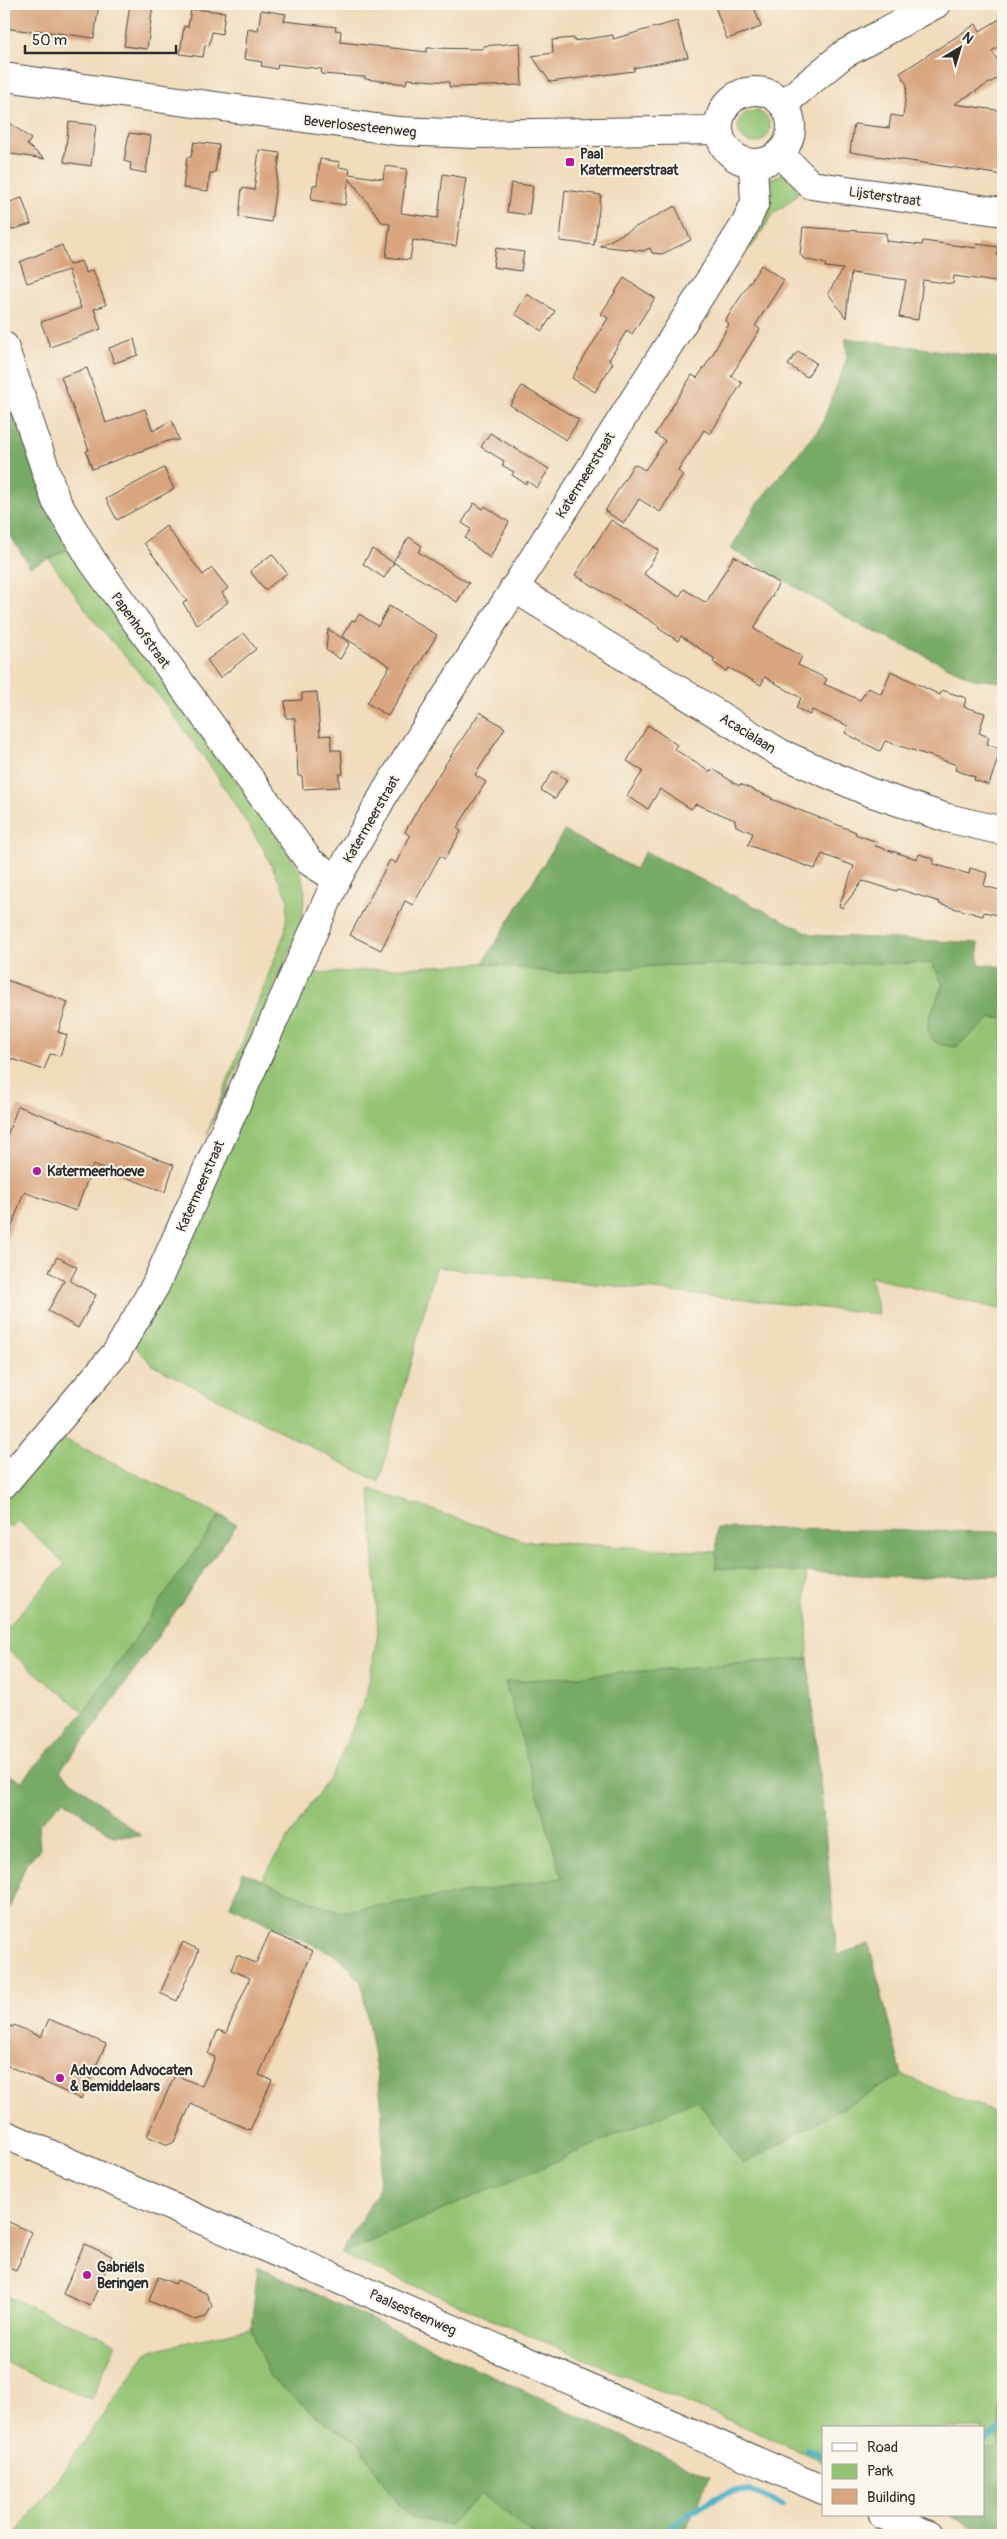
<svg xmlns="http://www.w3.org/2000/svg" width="1007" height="2539" viewBox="0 0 1007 2539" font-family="Pangolin,sans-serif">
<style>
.green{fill:#94c473;stroke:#60784f}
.forest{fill:#77aa65;stroke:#516a48}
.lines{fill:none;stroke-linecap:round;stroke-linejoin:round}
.stream{stroke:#41abc0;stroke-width:6}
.building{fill:#d8a57e}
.minor-casing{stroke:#494641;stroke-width:30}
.major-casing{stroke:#494641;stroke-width:30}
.minor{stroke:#fff;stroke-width:28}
.major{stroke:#fff;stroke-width:28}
.poi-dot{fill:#b5179e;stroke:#fbf7ec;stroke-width:2}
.labels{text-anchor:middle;stroke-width:4;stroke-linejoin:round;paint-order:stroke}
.street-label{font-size:14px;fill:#2b2b2b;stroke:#fbf7ec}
.poi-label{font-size:14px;font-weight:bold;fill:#2b2b2b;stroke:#fbf7ec;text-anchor:start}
</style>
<rect width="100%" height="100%" fill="#fbf7ec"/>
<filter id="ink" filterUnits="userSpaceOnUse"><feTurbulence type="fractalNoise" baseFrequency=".02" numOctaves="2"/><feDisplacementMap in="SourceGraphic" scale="10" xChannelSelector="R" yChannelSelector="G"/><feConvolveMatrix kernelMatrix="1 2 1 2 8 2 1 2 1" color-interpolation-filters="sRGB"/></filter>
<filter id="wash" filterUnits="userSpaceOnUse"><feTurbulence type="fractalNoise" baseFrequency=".0096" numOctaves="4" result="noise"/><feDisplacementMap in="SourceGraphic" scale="20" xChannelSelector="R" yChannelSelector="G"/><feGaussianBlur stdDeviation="1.12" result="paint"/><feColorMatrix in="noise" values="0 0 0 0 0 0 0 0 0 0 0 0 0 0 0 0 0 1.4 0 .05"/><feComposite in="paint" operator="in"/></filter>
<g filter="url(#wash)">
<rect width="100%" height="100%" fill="#f1dcbc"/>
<g class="green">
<circle cx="754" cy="127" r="16"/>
<polygon points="784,173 801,189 794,198 774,213 751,248 744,243 768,180"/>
<polygon points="70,548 300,870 305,893 301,927 207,1134 285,932 288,899 264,850 211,767 160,697 96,623 49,559"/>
<polygon points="483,963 557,973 671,965 932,963 943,984 929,1019 956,1047 991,1018 1003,1018 1003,1310 870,1277 879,1314 436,1267 379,1482 154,1366 138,1350 134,1340 306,974"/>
<polygon points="58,1436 220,1515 84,1712 4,1647 4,1630 65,1564 19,1521 12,1528 4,1522 4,1495"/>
<polygon points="370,1489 525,1541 716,1552 716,1568 806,1572 808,1658 506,1682 563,1878 338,1912 261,1880 337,1765 366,1696 378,1633"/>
<polygon points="902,2075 1003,2115 1003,2400 1000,2409 1000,2447 983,2449 983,2428 823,2428 823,2461 341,2254 697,2100 743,2164"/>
<polygon points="4,2295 116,2343 91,2400 4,2362"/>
<polygon points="251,2328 269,2376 316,2416 359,2443 386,2487 449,2525 482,2494 534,2535 15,2535 60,2475 146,2354 152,2350"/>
</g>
<g class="forest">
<polygon points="846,338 1003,359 1003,682 974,679 856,623 731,549 756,505 821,426 847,359"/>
<polygon points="4,379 70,548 30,567 4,525"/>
<polygon points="564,831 635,869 645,852 813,935 978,943 979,964 1003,967 1003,1018 991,1018 956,1047 937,1044 927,1033 929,1019 943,984 932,963 671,965 557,973 483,963"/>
<polygon points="220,1515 237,1524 97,1723 60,1771 141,1836 113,1836 64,1800 38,1825 40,1849 26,1864 4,1923 4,1773 22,1781 84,1712"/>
<polygon points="717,1528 1003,1532 1003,1575 921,1578 716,1568"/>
<polygon points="808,1658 837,1955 869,1944 902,2075 743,2164 697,2100 341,2254 377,2193 383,2149 381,2099 361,1981 338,1956 230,1906 243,1872 338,1912 562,1878 505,1682"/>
<polygon points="258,2267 710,2477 683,2535 534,2535 482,2494 449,2525 410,2517 386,2487 359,2443 316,2416 269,2376 251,2328"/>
<polygon points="1003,2400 1003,2535 992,2535 946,2515 983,2515 983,2449 999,2447 1000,2409"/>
</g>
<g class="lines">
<g class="stream">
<polyline points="983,2443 1003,2427"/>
<polyline points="807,2449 823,2456"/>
<path d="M660,2535C685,2518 716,2486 749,2492C760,2494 771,2501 782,2505"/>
</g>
</g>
<g id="blocks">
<g class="building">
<polygon points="4,4 99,4 94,38 36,30 35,32 4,28"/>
<polygon points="130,4 153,4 147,49 124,46"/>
<polygon points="714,4 753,4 761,27 727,39"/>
<polygon points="191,9 225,12 222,34 212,32 209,46 205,45 203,57 180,54 184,26 188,27"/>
<polygon points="261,10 286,14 284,21 336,27 335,30 341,31 340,42 427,52 427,48 483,49 483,46 520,43 522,85 457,87 449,87 449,82 407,79 406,84 365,79 365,77 321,74 322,69 278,64 277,69 261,66 262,62 244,59 248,29 258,31"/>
<polygon points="1003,17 1003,44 992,51 1003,70 1003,75 954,104 1003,111 1003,175 850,152 854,124 889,128 891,115 903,117 907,85 900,73 976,24 980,31"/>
<polygon points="677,21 688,57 634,68 634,71 550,82 532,56 553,53 552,40 574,38 574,41 613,35 613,39"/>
<polygon points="69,122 96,125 91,166 64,162"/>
<polygon points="10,123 31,139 27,145 45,159 4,153 4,132"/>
<polygon points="129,133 151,136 146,173 130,170 131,163 124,161"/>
<polygon points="194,142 219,145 215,173 210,173 208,191 183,188 187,157 191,157"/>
<polygon points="259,150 280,153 271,222 239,217 242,188 254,190"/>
<polygon points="320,159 340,162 339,167 350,169 349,174 383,179 385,166 407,169 401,213 438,218 443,174 466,178 456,246 413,240 410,260 386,257 390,224 382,222 349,178 345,205 311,200 313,185 317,185"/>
<polygon points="511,183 533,186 529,215 507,212"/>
<polygon points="565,190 601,195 594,245 560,241"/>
<polygon points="22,198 31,224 4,232 4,204"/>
<polygon points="675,206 691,240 662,254 652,253 650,248 643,251 600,246"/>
<polygon points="803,227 886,233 886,241 922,245 923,241 976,248 977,244 998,247 997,255 1003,256 1003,283 954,276 953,284 923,280 918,320 899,317 906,280 851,273 846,318 828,293 843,269 825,267 826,264 804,259 800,254"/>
<polygon points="62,245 69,265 81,261 86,273 93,270 106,305 94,309 101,329 50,347 41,322 81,308 68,270 27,283 20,262"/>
<polygon points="496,248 524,252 521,271 493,267"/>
<polygon points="761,265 784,280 755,326 760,329 731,376 742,383 710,434 704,430 678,471 683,475 660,512 639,499 624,523 605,511 634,464 645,470 665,441 655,434 692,375 697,378 712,356 729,324 725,321"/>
<polygon points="624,278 655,298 632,334 627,330 609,360 613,363 595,392 572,378 608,318 601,314"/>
<polygon points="527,294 555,311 542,331 515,314"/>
<polygon points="134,339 138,355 114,363 109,348"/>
<polygon points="798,351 816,363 807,377 788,365"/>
<polygon points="87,368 106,423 145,409 153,431 172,420 179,440 171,440 92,469 86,451 89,450 61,377"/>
<polygon points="522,386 579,420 566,440 510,405"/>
<polygon points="490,433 549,469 537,488 527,481 526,484 512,475 514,472 502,465 504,461 481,447"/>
<polygon points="164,468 174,489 117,520 106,499"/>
<polygon points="474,503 483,509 485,506 509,522 490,558 465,538 471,529 462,523"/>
<polygon points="611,520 659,550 644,574 679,597 684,589 706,603 734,556 779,583 754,629 802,656 798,665 827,679 824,684 860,700 868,688 881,694 891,671 940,695 942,690 966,698 964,707 985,713 979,733 989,737 987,744 1001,749 989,785 974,780 975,777 955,770 957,765 885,741 880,751 866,744 845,733 848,726 812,710 810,715 796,708 801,698 765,677 761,685 729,668 726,671 713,662 715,659 681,636 678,641 658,628 659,626 575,575"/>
<polygon points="166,526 203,575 212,568 228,588 222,593 228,602 197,625 183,603 187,601 144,543"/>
<polygon points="409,537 422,546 418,552 469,583 457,602 393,562"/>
<polygon points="372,549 394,563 384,578 363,564"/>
<polygon points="272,554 287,573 265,590 250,571"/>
<polygon points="389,606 437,635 388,716 367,703 390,666 342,636 352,620 355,621 359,614 378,626"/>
<polygon points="328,629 350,643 340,659 326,650"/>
<polygon points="244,633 256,649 220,678 207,660"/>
<polygon points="317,692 320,736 331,735 331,750 341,750 343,774 339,774 339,787 303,789 302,776 298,776 295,718 286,718 285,701 302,700 302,693"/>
<polygon points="480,712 505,728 475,775 486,782 457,828 461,831 445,859 440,856 413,905 405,901 381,950 350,935 390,860 396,863 410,836 405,832 427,792"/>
<polygon points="648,725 677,745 674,749 710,772 713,769 739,786 740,784 772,798 771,799 856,832 855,834 877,842 875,846 917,859 919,854 934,859 933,864 969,874 970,868 987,873 984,886 1003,891 1003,916 984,912 983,916 939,904 940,902 898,889 897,891 863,881 842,908 839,906 854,866 822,854 815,869 748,845 753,833 736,826 735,820 696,804 691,809 660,789 648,809 627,796 643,771 627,761"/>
<polygon points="553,771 567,780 555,799 541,790"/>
<polygon points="4,979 68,1002 58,1032 67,1035 60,1056 50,1054 44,1070 4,1056"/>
<polygon points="18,1106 174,1165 165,1192 93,1165 76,1211 24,1192 6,1243 4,1242 4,1144"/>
<polygon points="57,1257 77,1267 70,1281 96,1295 78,1328 48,1311 64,1281 49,1272"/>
<polygon points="270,1932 313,1951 259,2075 272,2080 250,2130 191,2104 174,2142 168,2145 147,2136 175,2075 202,2086 215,2057 208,2054 218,2030 226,2033 250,1978 231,1970 237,1955 256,1963"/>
<polygon points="183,1942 199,1950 177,2001 160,1993"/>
<polygon points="49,2019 106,2044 81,2099 4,2064 4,2023 13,2027 14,2025 41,2037"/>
<polygon points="4,2220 32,2232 16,2271 4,2266"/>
<polygon points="84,2244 112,2256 90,2306 63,2294"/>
<polygon points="158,2277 175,2284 177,2280 206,2293 212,2306 206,2317 195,2320 149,2301"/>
</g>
</g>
</g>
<g filter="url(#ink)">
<use href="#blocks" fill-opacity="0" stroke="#494641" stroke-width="1"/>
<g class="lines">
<g class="minor-casing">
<g id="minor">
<polyline points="4,77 398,131 474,134 718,130"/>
<circle cx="755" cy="127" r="36"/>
<polyline points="783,104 844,54 936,4"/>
<polyline points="780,154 811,185 1003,212"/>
<polyline points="4,346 56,501 93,562 310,862 337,879"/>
<polyline points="514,588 780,753 869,792 947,818 1003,831"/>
<polyline points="4,1484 116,1353 155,1286 337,879 386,791 746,223 755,202 753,164"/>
</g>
</g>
<g class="major-casing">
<g id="major">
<polyline points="4,2134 823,2490"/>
<polyline points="883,2515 929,2535"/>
</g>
</g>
<use href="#minor" class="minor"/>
<use href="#major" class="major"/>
</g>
</g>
<g class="poi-dot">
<rect x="565" y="157" width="10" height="10" rx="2.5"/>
<circle cx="37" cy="1171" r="5"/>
<circle cx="60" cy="2078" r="5"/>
<circle cx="87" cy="2275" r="5"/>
</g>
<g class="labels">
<g class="street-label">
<text transform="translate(360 126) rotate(6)" y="5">Beverlosesteenweg</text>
<text transform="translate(885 196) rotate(8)" y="5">Lijsterstraat</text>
<text transform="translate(585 475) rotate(-58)" y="5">Katermeerstraat</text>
<text transform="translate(141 630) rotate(54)" y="5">Papenhofstraat</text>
<text transform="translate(748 733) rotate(32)" y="5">Acacialaan</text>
<text transform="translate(371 819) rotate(-60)" y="5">Katermeerstraat</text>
<text transform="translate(200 1186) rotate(-66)" y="5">Katermeerstraat</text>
<text transform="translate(413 2312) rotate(24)" y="5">Paalsesteenweg</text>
</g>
<g class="poi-label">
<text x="580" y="159">Paal<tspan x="580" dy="16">Katermeerstraat</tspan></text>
<text x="47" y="1176">Katermeerhoeve</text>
<text x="70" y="2075">Advocom Advocaten<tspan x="70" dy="16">&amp; Bemiddelaars</tspan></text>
<text x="97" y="2272">Gabriëls<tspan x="97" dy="16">Beringen</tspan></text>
</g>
</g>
<rect width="1007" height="2539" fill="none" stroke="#fbf7ec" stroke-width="20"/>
<rect x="822" y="2426" width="162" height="90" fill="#fbf7ec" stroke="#a8a59f"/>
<rect x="832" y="2443" width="25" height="8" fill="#ffffff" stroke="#a8a59f"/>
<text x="867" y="2452" font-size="15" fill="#2b2b2b">Road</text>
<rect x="832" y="2464" width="25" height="15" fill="#94c473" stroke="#a8a59f"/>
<text x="867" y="2476" font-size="15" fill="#2b2b2b">Park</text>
<rect x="832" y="2489" width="25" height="15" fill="#d8a57e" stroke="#a8a59f"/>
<text x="867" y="2502" font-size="15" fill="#2b2b2b">Building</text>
<g transform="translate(960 48) rotate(38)" stroke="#fbf7ec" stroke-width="4" paint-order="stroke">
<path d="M0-4L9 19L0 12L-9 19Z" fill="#2b2b2b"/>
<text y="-8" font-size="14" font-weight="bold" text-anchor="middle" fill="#2b2b2b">N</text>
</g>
<path d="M25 45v8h151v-8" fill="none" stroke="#2b2b2b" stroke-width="2.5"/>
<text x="32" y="45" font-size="15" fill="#2b2b2b" stroke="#fbf7ec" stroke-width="4" paint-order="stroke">50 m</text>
</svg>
